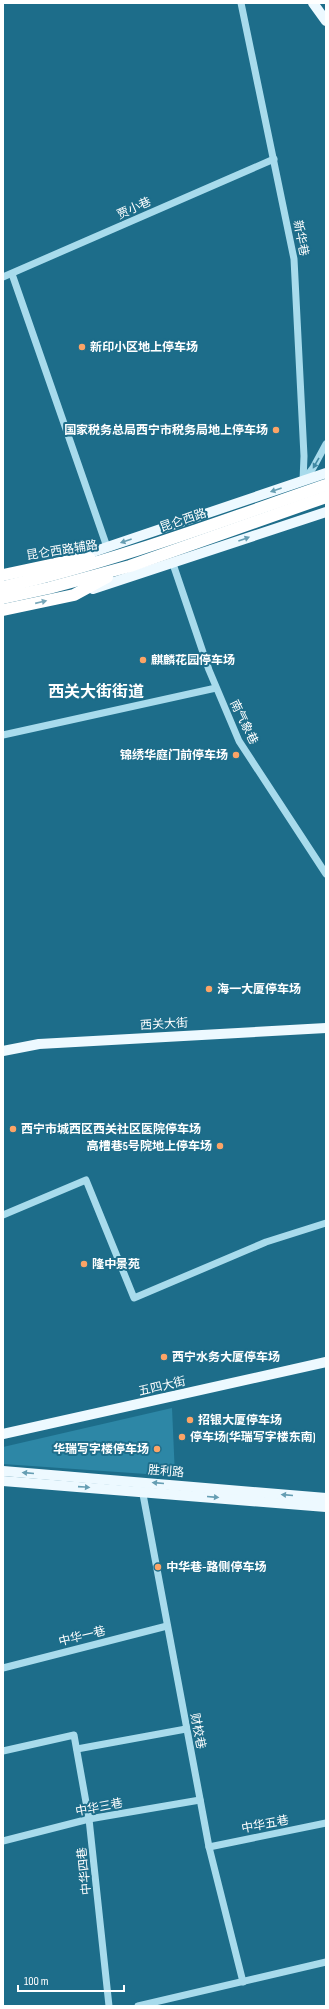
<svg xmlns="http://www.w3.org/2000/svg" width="329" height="2009" viewBox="0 0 329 2009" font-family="'Sofia Sans Condensed','Noto Sans SC',sans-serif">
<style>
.green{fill:#2d87a6}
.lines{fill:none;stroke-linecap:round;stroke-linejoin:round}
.minor{stroke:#a8dbec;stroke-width:7}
.major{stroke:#edf9ff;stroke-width:10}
.highway{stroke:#fff;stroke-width:12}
.oneway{fill:#4088a2}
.oneway2{fill:#669eb3}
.oneway3{fill:#77a7b9}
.poi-dot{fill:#fca466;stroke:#1d6d8a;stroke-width:1.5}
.labels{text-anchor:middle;stroke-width:4;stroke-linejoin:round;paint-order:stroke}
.street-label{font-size:12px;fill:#fff;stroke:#1d6d8a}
.poi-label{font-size:12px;font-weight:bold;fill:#fff;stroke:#1d6d8a;text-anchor:start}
.district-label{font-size:16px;font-weight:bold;fill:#fff;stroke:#1d6d8a}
</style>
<rect width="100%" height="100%" fill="#1d6d8a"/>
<polygon class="green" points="172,1408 175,1476 3,1464 3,1447"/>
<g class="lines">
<g class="minor">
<polyline points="241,3 294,259 304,456 303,481"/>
<polyline points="12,274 107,547"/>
<polyline points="3,277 274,159"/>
<polyline points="303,481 313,468 326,444"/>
<polyline points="173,564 209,670 239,741 326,874"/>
<polyline points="3,735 216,688"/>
<polyline points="3,1215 86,1180 134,1298 266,1242 326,1223"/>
<polyline points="142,1489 209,1847 243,1982"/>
<polyline points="3,1668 167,1626"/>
<polyline points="77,1749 186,1729"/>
<polyline points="3,1751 74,1735 89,1819 109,2006"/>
<polyline points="3,1841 89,1819 200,1800"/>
<polyline points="209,1847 326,1823"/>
<polyline points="138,2006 326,1962"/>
</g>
<g class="major">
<polyline points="313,3 326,21"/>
<polyline points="78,557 326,473"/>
<polyline points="93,589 326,512"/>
<polyline points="3,1051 39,1044 326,1028"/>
<polyline points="3,1434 326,1362"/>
<polyline points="3,1471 326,1498"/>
<polyline points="3,1481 326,1507"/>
</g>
<g class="highway">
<polyline points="3,575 64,562 90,559"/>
<path d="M3,587C114,562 219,522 326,485"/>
<polyline points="3,598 49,588 130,566 326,497"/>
<polyline points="3,610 74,595 107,577"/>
</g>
</g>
<defs><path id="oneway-solid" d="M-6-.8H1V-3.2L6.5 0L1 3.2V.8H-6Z"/></defs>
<use class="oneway" href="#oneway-solid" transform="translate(316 463) rotate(120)"/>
<g class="oneway2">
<use href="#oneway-solid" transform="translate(276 490) rotate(161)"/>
<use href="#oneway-solid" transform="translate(244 539) rotate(-20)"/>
<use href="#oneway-solid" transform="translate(126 541) rotate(161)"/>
<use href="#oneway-solid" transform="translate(28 1473) rotate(-175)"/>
<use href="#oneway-solid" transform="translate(158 1483) rotate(-175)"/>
<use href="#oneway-solid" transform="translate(84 1487) rotate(4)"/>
<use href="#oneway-solid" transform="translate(287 1495) rotate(-175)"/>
<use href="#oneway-solid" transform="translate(213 1497) rotate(5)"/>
</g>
<use class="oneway3" href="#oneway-solid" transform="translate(41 602) rotate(-13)"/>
<g class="poi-dot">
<circle cx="82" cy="347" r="4"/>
<circle cx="276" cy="430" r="4"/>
<circle cx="143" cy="660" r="4"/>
<circle cx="236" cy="755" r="4"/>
<circle cx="209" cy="989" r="4"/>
<circle cx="13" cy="1129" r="4"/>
<circle cx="220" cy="1146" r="4"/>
<circle cx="84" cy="1264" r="4"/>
<circle cx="164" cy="1357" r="4"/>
<circle cx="190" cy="1420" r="4"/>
<circle cx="182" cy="1437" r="4"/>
<circle cx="157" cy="1449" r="4"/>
<circle cx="158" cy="1567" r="4"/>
</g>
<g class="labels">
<g class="street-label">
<text transform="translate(134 208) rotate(-24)" y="4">贾小巷</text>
<text transform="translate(301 238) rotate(79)" y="4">新华巷</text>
<text transform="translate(183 520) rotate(-19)" y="4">昆仑西路</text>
<text transform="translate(62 550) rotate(-9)" y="4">昆仑西路辅路</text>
<text transform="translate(244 722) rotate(64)" y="4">南气象巷</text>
<text transform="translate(164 1024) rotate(-3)" y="4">西关大街</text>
<text transform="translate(162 1386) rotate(-13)" y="4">五四大街</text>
<text transform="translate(166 1471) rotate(5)" y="4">胜利路</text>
<text transform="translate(82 1636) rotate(-14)" y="4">中华一巷</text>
<text transform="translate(198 1731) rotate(79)" y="4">财校巷</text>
<text transform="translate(99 1807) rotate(-11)" y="4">中华三巷</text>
<text transform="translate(265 1824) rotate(-11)" y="4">中华五巷</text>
<text transform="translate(84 1871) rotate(-96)" y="4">中华四巷</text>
</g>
<g class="poi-label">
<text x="90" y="351">新印小区地上停车场</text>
<text x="268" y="434" text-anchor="end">国家税务总局西宁市税务局地上停车场</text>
<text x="151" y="664">麒麟花园停车场</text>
<text x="228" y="759" text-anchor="end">锦绣华庭门前停车场</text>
<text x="217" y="993">海一大厦停车场</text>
<text x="21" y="1133">西宁市城西区西关社区医院停车场</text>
<text x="212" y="1150" text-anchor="end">高槽巷5号院地上停车场</text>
<text x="92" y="1268">隆中景苑</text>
<text x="172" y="1361">西宁水务大厦停车场</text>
<text x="198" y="1424">招银大厦停车场</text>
<text x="190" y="1441">停车场(华瑞写字楼东南)</text>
<text x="149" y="1453" text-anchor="end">华瑞写字楼停车场</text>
<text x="166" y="1571">中华巷-路侧停车场</text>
</g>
<g class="district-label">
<text x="96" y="697">西关大街街道</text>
</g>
</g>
<rect width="329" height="2009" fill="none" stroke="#ffffff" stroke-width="8"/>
<path d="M18 1985v6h106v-6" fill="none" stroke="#ffffff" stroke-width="2"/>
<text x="24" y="1985" font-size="12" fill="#ffffff" stroke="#1d6d8a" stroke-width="3" paint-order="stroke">100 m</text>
</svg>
